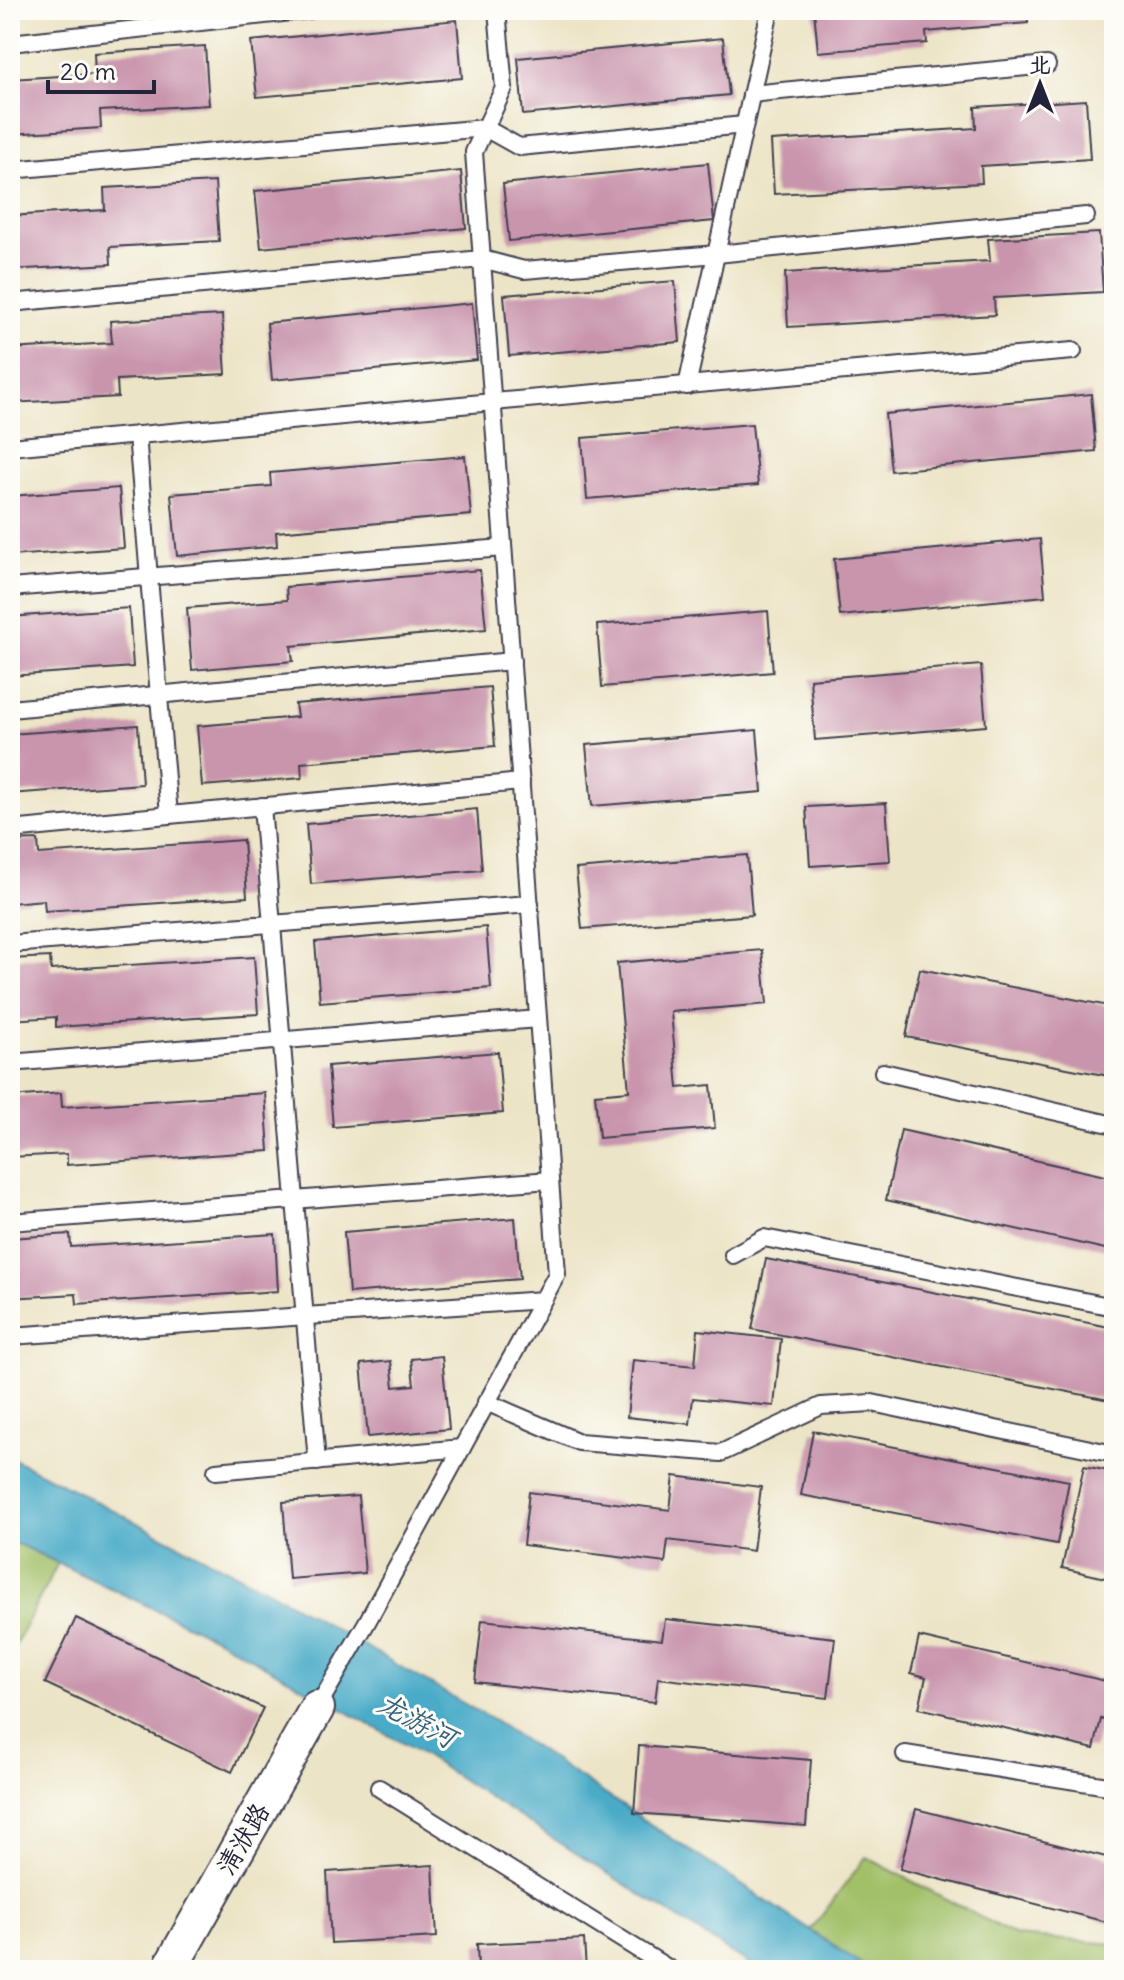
<svg xmlns="http://www.w3.org/2000/svg" width="1124" height="1980" viewBox="0 0 1124 1980" font-family="Delius,'LXGW WenKai TC',sans-serif">
<style>
.green{fill:#a1c068;stroke:#627152;stroke-width:2}
.water{fill:#49abc8;stroke:#366682;stroke-width:2}
.building{fill:#c995ad}
.lines{fill:none;stroke-linecap:round;stroke-linejoin:round}
.lane-casing{stroke:#403f50;stroke-width:20}
.street-casing{stroke:#403f50;stroke-width:38}
.lane{stroke:#fff;stroke-width:16}
.street{stroke:#fff;stroke-width:34}
.labels{text-anchor:middle;stroke-width:6;stroke-linejoin:round;paint-order:stroke}
.street-label{font-size:26px;fill:#22223b;stroke:#fdfcf7}
.water-label{font-size:28px;font-style:italic;fill:#34607a;stroke:#fdfcf7}
</style>
<rect width="100%" height="100%" fill="#fdfcf7"/>
<filter id="ink" filterUnits="userSpaceOnUse"><feTurbulence type="fractalNoise" baseFrequency=".0125" numOctaves="2"/><feDisplacementMap in="SourceGraphic" scale="16" xChannelSelector="R" yChannelSelector="G"/><feConvolveMatrix kernelMatrix="1 2 1 2 8 2 1 2 1" color-interpolation-filters="sRGB"/></filter>
<filter id="wash" filterUnits="userSpaceOnUse"><feTurbulence type="fractalNoise" baseFrequency=".006" numOctaves="4" result="noise"/><feDisplacementMap in="SourceGraphic" scale="32" xChannelSelector="R" yChannelSelector="G"/><feGaussianBlur stdDeviation="1.8" result="paint"/><feColorMatrix in="noise" values="0 0 0 0 0 0 0 0 0 0 0 0 0 0 0 0 0 1.4 0 .05"/><feComposite in="paint" operator="in"/></filter>
<g filter="url(#wash)">
<rect width="100%" height="100%" fill="#ece4c6"/>
<g class="green">
<polygon points="10,1536 58,1563 10,1655"/>
<polygon points="866,1857 1016,1936 1114,1944 1114,1970 870,1970 810,1931"/>
</g>
<polygon class="water" points="10,1457 269,1591 496,1722 870,1970 758,1970 420,1753 219,1640 20,1545 10,1543"/>
<g id="blocks">
<g class="building">
<polygon points="814,10 1027,10 1028,23 926,32 927,43 818,52"/>
<polygon points="457,20 462,78 257,97 251,41"/>
<polygon points="723,38 729,95 523,115 518,58"/>
<polygon points="205,46 209,105 100,111 101,128 10,134 10,79 95,74 94,53"/>
<polygon points="1086,100 1090,159 981,166 982,183 774,194 771,141 976,128 975,107"/>
<polygon points="708,163 714,221 509,241 503,184"/>
<polygon points="461,171 466,228 261,248 255,191"/>
<polygon points="215,182 219,241 110,247 111,264 10,270 10,216 105,210 104,188"/>
<polygon points="1099,233 1103,292 994,298 995,315 788,327 785,273 990,261 988,239"/>
<polygon points="675,281 680,342 509,356 504,295"/>
<polygon points="472,303 477,360 272,380 267,323"/>
<polygon points="222,315 226,374 117,380 118,397 10,403 10,349 112,343 110,321"/>
<polygon points="1091,394 1096,451 891,471 885,414"/>
<polygon points="752,424 758,485 587,499 582,438"/>
<polygon points="465,456 471,515 276,532 277,546 177,556 171,494 271,486 270,473"/>
<polygon points="119,488 124,548 10,556 10,496"/>
<polygon points="1040,539 1045,596 840,616 834,559"/>
<polygon points="480,570 486,629 291,646 293,661 192,670 187,608 287,600 286,587"/>
<polygon points="129,608 133,667 10,676 10,617"/>
<polygon points="768,611 773,672 602,687 597,625"/>
<polygon points="981,665 986,726 815,740 810,679"/>
<polygon points="490,687 495,746 301,763 302,778 202,786 197,726 297,717 295,704"/>
<polygon points="138,725 142,784 10,794 10,734"/>
<polygon points="757,730 762,792 592,806 586,745"/>
<polygon points="886,803 890,861 810,866 806,807"/>
<polygon points="477,809 482,870 311,884 306,824"/>
<polygon points="38,840 39,854 243,840 247,897 45,911 44,900 10,903 10,841"/>
<polygon points="747,855 752,915 582,929 576,869"/>
<polygon points="486,927 491,988 320,1002 315,942"/>
<polygon points="762,950 767,1004 671,1012 678,1088 711,1085 715,1128 599,1138 595,1094 629,1091 617,963"/>
<polygon points="50,957 51,970 254,957 258,1014 56,1027 56,1017 10,1020 10,959"/>
<polygon points="920,969 1114,1007 1114,1077 906,1037"/>
<polygon points="498,1052 503,1113 333,1127 328,1066"/>
<polygon points="61,1093 62,1107 265,1093 269,1151 67,1165 67,1154 10,1157 10,1097"/>
<polygon points="901,1130 1114,1178 1114,1251 886,1200"/>
<polygon points="515,1218 520,1279 349,1293 344,1232"/>
<polygon points="70,1234 71,1247 275,1234 278,1291 77,1304 76,1294 10,1298 10,1238"/>
<polygon points="766,1259 1114,1328 1114,1401 752,1329"/>
<polygon points="698,1330 781,1339 774,1406 693,1398 690,1424 627,1417 633,1360 695,1366"/>
<polygon points="442,1356 449,1429 368,1437 361,1364 391,1361 394,1387 414,1385 411,1359"/>
<polygon points="813,1431 1069,1481 1057,1544 801,1495"/>
<polygon points="1084,1466 1114,1472 1114,1580 1062,1568"/>
<polygon points="674,1476 761,1487 753,1551 668,1540 665,1563 523,1545 529,1492 670,1510"/>
<polygon points="358,1496 365,1573 289,1579 283,1502"/>
<polygon points="76,1618 263,1708 232,1772 45,1683"/>
<polygon points="665,1619 835,1638 828,1698 658,1678 655,1702 475,1682 482,1620 662,1640"/>
<polygon points="919,1637 1114,1683 1114,1722 1101,1719 1094,1749 919,1708 926,1677 911,1673"/>
<polygon points="639,1746 811,1760 806,1826 634,1813"/>
<polygon points="916,1809 1114,1859 1114,1924 900,1869"/>
<polygon points="433,1865 437,1937 331,1943 327,1872"/>
<polygon points="584,1939 586,1970 478,1970 477,1944"/>
</g>
</g>
</g>
<g filter="url(#ink)">
<use href="#blocks" fill-opacity="0" stroke="#403f50" stroke-width="2"/>
<g class="lines">
<g class="lane-casing">
<g id="lane">
<polyline points="10,43 310,10"/>
<polyline points="751,94 1047,65"/>
<polyline points="10,170 485,128 519,147 744,125"/>
<polyline points="10,303 482,259 524,270 717,254 1086,216"/>
<polyline points="687,386 770,10"/>
<polyline points="137,435 169,815"/>
<polyline points="10,447 493,402 1073,351"/>
<polyline points="10,588 503,548"/>
<polyline points="10,709 512,661"/>
<polyline points="262,806 317,1462"/>
<polyline points="10,830 521,782"/>
<polyline points="10,944 530,904"/>
<polyline points="10,1063 538,1019"/>
<polyline points="883,1072 1114,1125"/>
<polyline points="10,1222 550,1180"/>
<polyline points="733,1255 764,1238 1114,1307"/>
<polyline points="10,1336 543,1300"/>
<polyline points="486,1402 579,1442 721,1453 821,1406 872,1403 1114,1454"/>
<polyline points="216,1471 462,1448"/>
<polyline points="317,1708 367,1622 557,1274 474,152 504,88 497,10"/>
<polyline points="905,1754 1114,1787"/>
<polyline points="379,1788 671,1970"/>
</g>
</g>
<g class="street-casing">
<polyline id="street" points="169,1970 317,1708"/>
</g>
<use href="#lane" class="lane"/>
<use href="#street" class="street"/>
</g>
</g>
<g class="labels">
<g class="street-label">
<text transform="translate(243 1839) rotate(-60)" y="9">清洑路</text>
</g>
<g class="water-label">
<text transform="translate(417 1720) rotate(28)" y="10">龙游河</text>
</g>
</g>
<rect width="1124" height="1980" fill="none" stroke="#fdfcf7" stroke-width="40"/>
<g transform="translate(1040 84)" stroke="#fdfcf7" stroke-width="6" paint-order="stroke">
<path d="M0-6L14 30L0 20L-14 30Z" fill="#22223b"/>
<text y="-12" font-size="22" font-weight="bold" text-anchor="middle" fill="#22223b">北</text>
</g>
<path d="M48 80v12h106v-12" fill="none" stroke="#22223b" stroke-width="4"/>
<text x="60" y="80" font-size="24" fill="#22223b" stroke="#fdfcf7" stroke-width="6" paint-order="stroke">20 m</text>
</svg>
